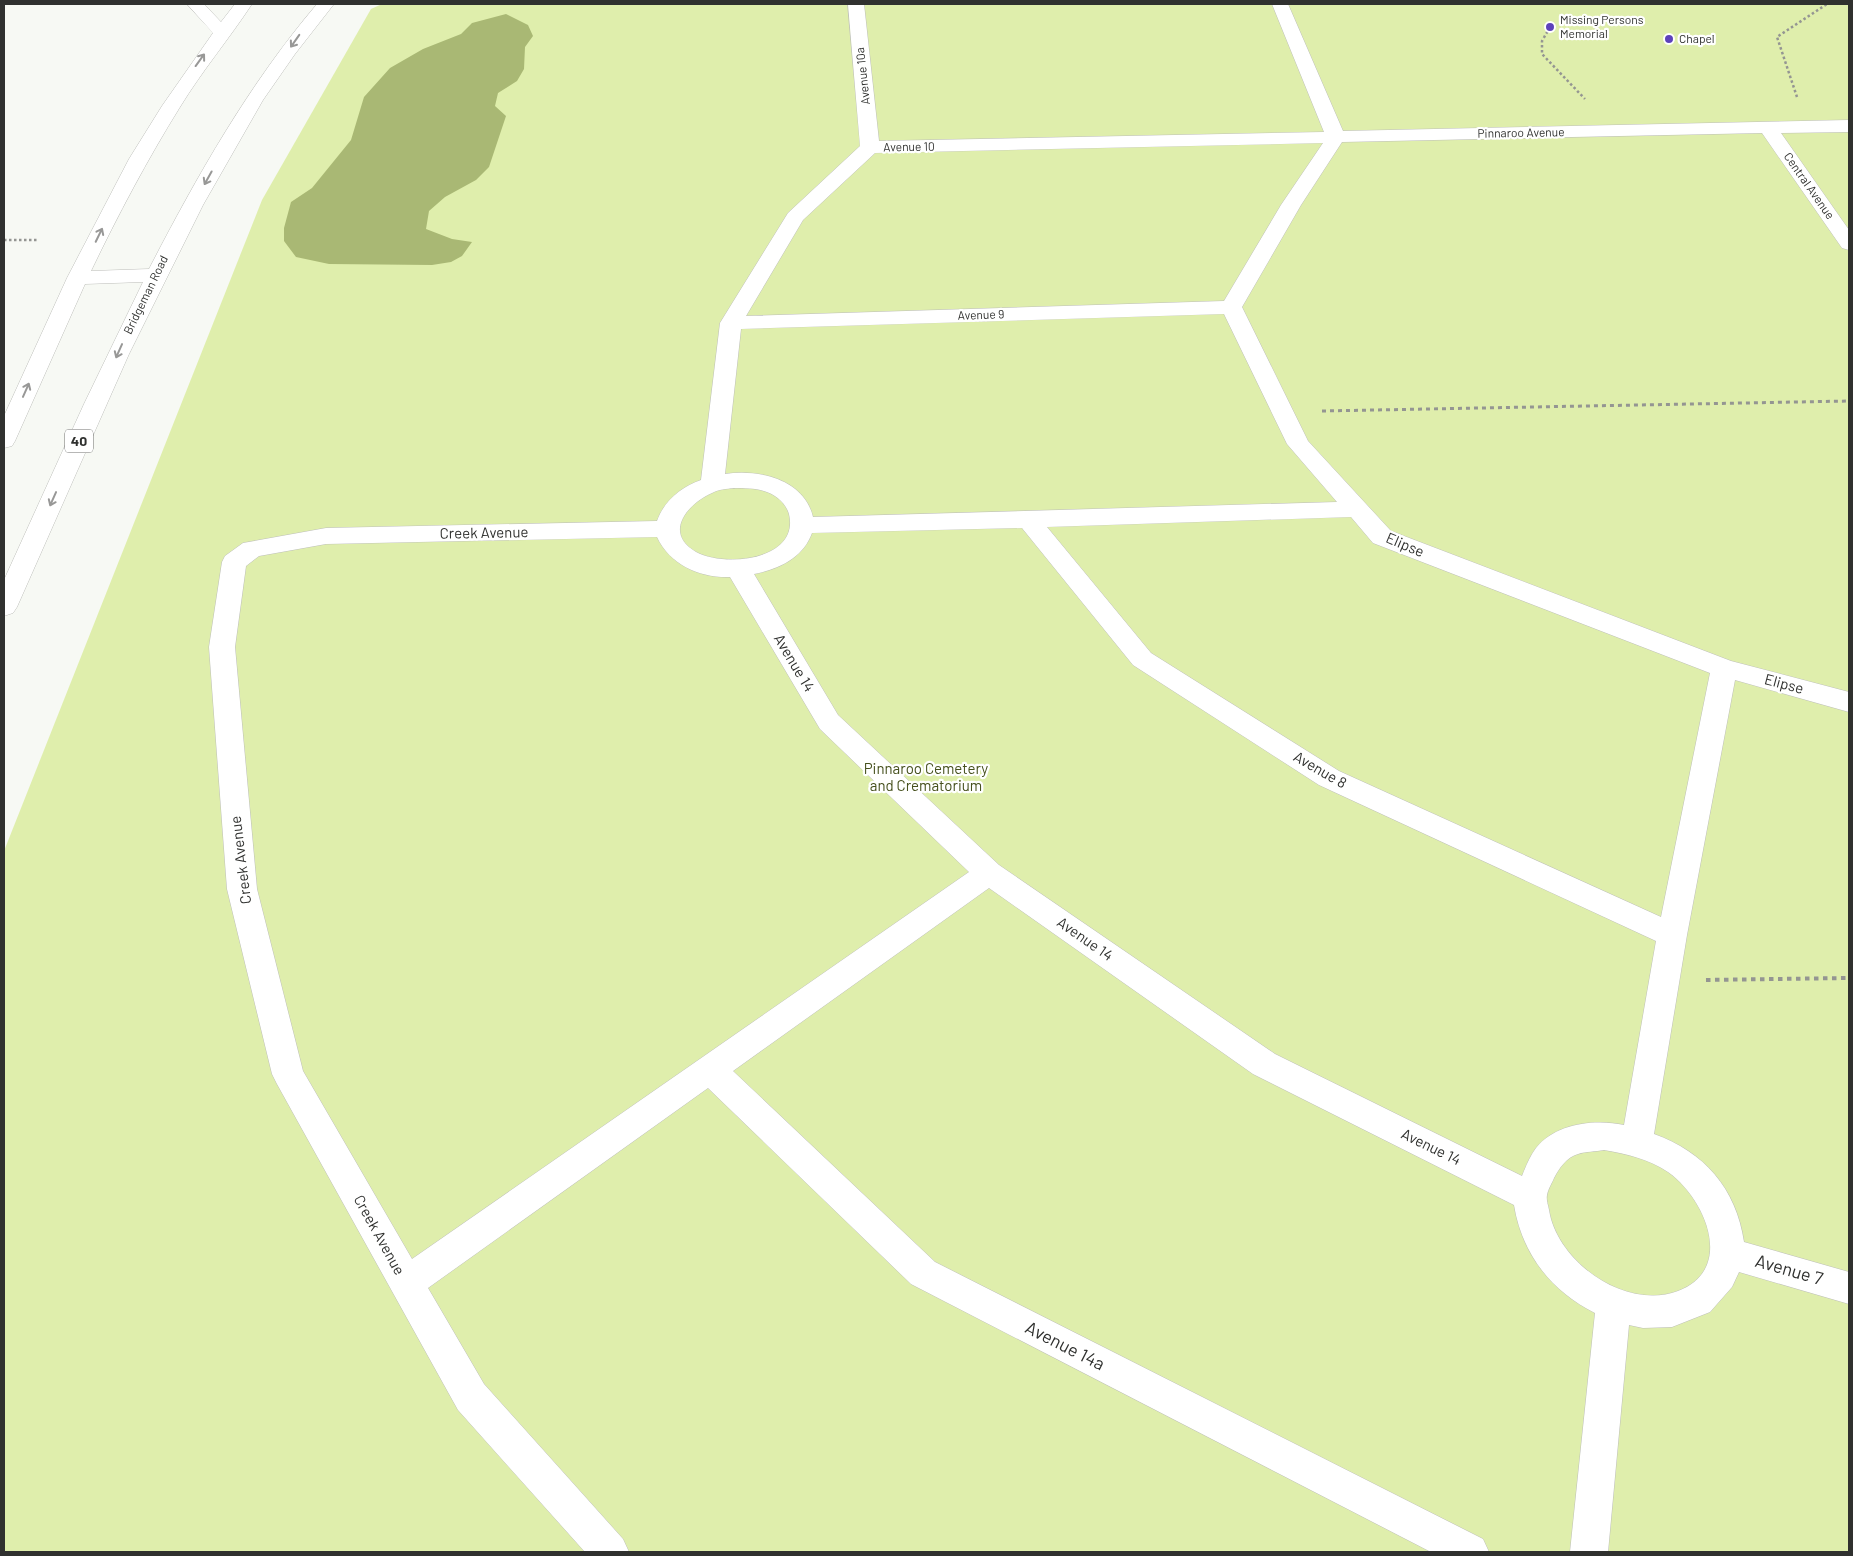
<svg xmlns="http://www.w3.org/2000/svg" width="1853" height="1556" viewBox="0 0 1853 1556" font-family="Barlow,sans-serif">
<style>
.green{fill:#dfeeac}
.water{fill:#a9b874}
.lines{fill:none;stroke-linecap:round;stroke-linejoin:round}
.minor-casing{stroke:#bebfbb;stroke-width:1}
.major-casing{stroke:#bebfbb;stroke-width:1}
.path-far2{stroke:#949592;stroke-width:2.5;stroke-dasharray:2.5 2.5;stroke-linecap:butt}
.path-far1{stroke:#949592;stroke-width:3;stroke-dasharray:4 4;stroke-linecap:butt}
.path{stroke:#949592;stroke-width:4;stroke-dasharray:4.5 4.5;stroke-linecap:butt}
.minor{fill:#fff;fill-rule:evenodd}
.major{fill:#fff;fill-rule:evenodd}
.oneway{stroke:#989897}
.poi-dot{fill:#5d42bb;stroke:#fff;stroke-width:2}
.labels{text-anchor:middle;stroke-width:4.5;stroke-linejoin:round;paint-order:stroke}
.far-poi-label{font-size:12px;fill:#30312f;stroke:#fff;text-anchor:start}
.far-street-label{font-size:12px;fill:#30312f;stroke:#fff}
.shield{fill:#fff;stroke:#6e6f6d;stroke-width:1}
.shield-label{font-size:14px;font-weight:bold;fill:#30312f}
.street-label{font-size:15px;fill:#30312f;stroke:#fff}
.park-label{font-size:15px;fill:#46501d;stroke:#fff}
.near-street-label{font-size:18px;fill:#30312f;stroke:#fff}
</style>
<rect width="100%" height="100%" fill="#f7f9f4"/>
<polygon class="green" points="382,4 1849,4 1849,1552 4,1552 4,851 262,200 371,9"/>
<polygon class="water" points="506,14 528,25 533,36 525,47 524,69 517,81 498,93 495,106 506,116 489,167 476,180 445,197 429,211 426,229 452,239 472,242 462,256 451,262 432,265 329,264 296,257 284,241 284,228 291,202 312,188 351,140 364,97 390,68 423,49 461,34 472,23"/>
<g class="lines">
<g class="minor-casing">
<path id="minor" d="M848,4H864L879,141L1324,132L1272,4H1288L1343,131L1849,120V132L1781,133L1849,230V250L1842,248L1762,133L1342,142L1301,205L1242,307L1308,441L1391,531L1731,661L1849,692V712L1735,680L1687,935L1654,1134C1704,1152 1736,1188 1744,1242L1849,1272V1304L1739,1272L1732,1287L1710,1312L1672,1327L1643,1328L1629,1325L1608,1552H1570L1595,1313C1551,1291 1522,1254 1514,1205L1253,1074L989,888L733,1071L935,1262L1483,1539L1489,1552H1431L911,1284L708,1088L428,1288L484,1384L623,1539L629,1552H585L458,1410L277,1084L272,1074L227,889L209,647L222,562L225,556L243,543L326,528L657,521C664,501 681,487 701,480L720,323L788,213L860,146ZM1323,143L1281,205L1224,301L746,316L803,220L875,153ZM1224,314L1287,444L1337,502L813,517C804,479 759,469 725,474L741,329ZM734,488C744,488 755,488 764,491C775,494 786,503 789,514C800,560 725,568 696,552C663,533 687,504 712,493C719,489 726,489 734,488ZM1351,517L1373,543L1710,673L1661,917L1339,771L1151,653L1047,527ZM1022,528L1133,665L1319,785L1656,941L1624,1125C1595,1119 1556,1123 1536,1148C1530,1156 1526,1166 1522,1176L1275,1054L999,865L838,715L754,574C779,569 803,558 812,533ZM657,537C670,565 700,578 730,577L820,729L969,872L412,1259L303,1071L257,889L235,647L246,566L259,556L326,544ZM1604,1150C1627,1154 1649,1159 1668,1172C1705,1198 1736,1269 1678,1291C1626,1311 1557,1262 1549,1210C1548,1205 1546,1200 1547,1195C1548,1189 1552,1183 1554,1178C1559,1168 1567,1157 1578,1154C1586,1151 1595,1152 1604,1150Z"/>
</g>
<g class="major-casing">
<path id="major" d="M187,4H204L221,22L235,4H252C229,39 202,71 180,107C147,160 118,215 91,271L149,269C197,176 249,84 317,4H334L295,54L263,100L203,205L129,354L17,607L13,613L4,616V580L84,404L143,282L85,284L15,441L12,446L4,448V416L67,278L129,159L162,106L213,33Z"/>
</g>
<g class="path-far2">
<polyline points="1550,27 1542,41 1542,54 1585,99"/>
<polyline points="1797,97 1777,37 1827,4"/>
<polyline points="4,240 37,240"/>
</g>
<polyline class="path-far1" points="1322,411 1849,401"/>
<polyline class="path" points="1706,980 1849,978"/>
<use href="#minor" class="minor"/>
<use href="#major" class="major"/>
</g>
<defs><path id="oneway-shaft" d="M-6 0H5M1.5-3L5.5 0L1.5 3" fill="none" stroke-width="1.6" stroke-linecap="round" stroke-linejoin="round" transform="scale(1.25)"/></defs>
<g class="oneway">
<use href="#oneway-shaft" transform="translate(295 41) rotate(125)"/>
<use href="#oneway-shaft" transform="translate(200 60) rotate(-54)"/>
<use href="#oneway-shaft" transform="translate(208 178) rotate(119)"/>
<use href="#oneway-shaft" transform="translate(99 235) rotate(-64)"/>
<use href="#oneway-shaft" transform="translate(119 351) rotate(114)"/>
<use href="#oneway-shaft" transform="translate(26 390) rotate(-66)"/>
<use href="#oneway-shaft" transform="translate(53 499) rotate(114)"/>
</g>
<g class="poi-dot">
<circle cx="1550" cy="27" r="5"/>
<circle cx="1669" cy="39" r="5"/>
</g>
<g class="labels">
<g class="far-poi-label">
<text x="1560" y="24">Missing Persons<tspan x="1560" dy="14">Memorial</tspan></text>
<text x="1679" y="43">Chapel</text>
</g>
<g class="far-street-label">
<text transform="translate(863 76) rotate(-96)" y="4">Avenue 10a</text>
<text transform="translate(1521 133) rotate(-1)" y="4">Pinnaroo Avenue</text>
<text transform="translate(909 147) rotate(-1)" y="4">Avenue 10</text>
<text transform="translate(1809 186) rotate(55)" y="4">Central Avenue</text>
<text transform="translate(146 295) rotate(-64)" y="4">Bridgeman Road</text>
<text transform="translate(981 315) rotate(-2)" y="4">Avenue 9</text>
</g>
<rect class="shield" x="65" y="429.5" width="28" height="23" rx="4"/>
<g class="shield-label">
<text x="79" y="446">40</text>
</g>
<g class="street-label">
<text transform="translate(484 533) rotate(-1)" y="5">Creek Avenue</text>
<text transform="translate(1405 545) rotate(23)" y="5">Elipse</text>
<text transform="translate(794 663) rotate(59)" y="5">Avenue 14</text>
<text transform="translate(1784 684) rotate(15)" y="5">Elipse</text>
<text transform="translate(1320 770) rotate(30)" y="5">Avenue 8</text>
<text transform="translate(241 860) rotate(-97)" y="5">Creek Avenue</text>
<text transform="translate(1085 939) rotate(35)" y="5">Avenue 14</text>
<text transform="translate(1431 1147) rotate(26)" y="5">Avenue 14</text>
<text transform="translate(379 1235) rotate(61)" y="5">Creek Avenue</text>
</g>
<g class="park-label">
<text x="926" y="774">Pinnaroo Cemetery<tspan x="926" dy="17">and Crematorium</tspan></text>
</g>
<g class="near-street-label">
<text transform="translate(1789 1270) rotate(16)" y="6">Avenue 7</text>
<text transform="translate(1065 1346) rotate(27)" y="6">Avenue 14a</text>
</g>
</g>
<rect width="1853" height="1556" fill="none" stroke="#30312f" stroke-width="10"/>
</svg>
